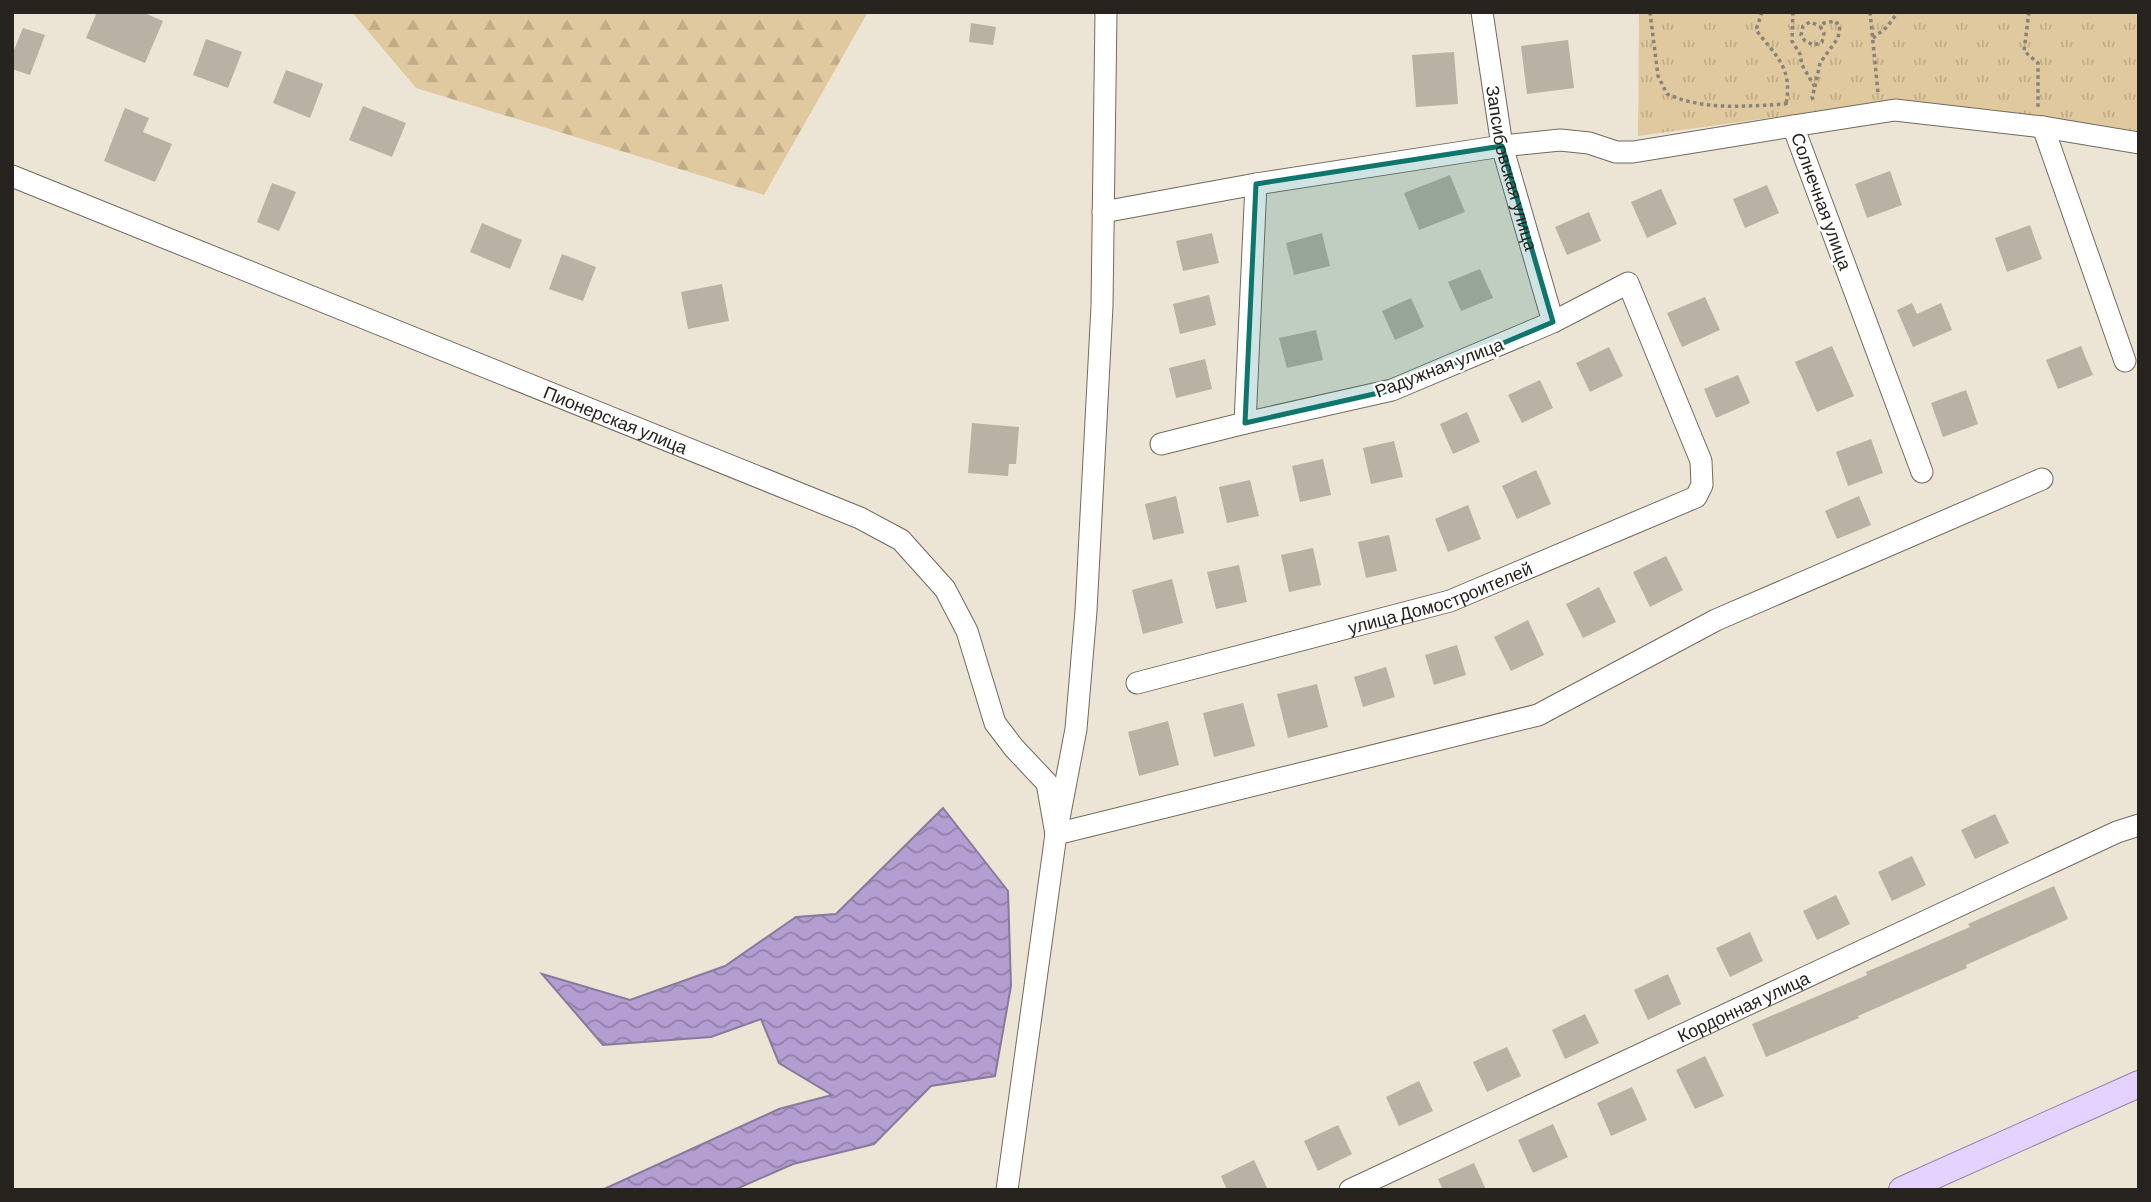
<svg xmlns="http://www.w3.org/2000/svg" width="2151" height="1202" viewBox="0 0 2151 1202" font-family="Barlow,sans-serif">
  <style>
    .forest { fill: url(#forest-firs) }
    .park { fill: url(#park-tufts) }
    .water { fill: url(#water-waves); stroke: #89799c; stroke-width: 2 }
    .building { fill: #b9b1a3 }
    .lines { fill: none; stroke-linecap: round; stroke-linejoin: round }
    .minor-casing { stroke: #726a5d; stroke-width: 23 }
    .major-casing { stroke: #9782af; stroke-width: 28 }
    .path { stroke: #89847a; stroke-width: 3.5; stroke-dasharray: 3.5 3.5; stroke-linecap: butt }
    .minor { stroke: #fff; stroke-width: 21 }
    .major { stroke: #e5d2fe; stroke-width: 26 }
    .marked { fill: #0f766e; fill-opacity: 0.2; stroke: #0f766e; stroke-width: 5; stroke-linejoin: round }
    .labels { text-anchor: middle; dominant-baseline: central; stroke-width: 5; stroke-linejoin: round; paint-order: stroke }
    .street-label { font-size: 18px; fill: #27241f; stroke: #fff }
  </style>
  <defs>
    <pattern id="forest-firs" width="22" height="20" patternUnits="userSpaceOnUse" patternTransform="scale(1.75)"><rect width="22" height="20" fill="#e1c99f"/><path d="M5 1l3.5 6h-7zM16 11l3.5 6h-7z" fill="#c1ac88"/></pattern>
    <pattern id="park-tufts" width="24" height="20" patternUnits="userSpaceOnUse" patternTransform="scale(1.75)"><rect width="24" height="20" fill="#e1c99f"/><path d="M3 7l-1-3M5 7V3M7 7l1-3M15 17l-1-3M17 17v-4M19 17l1-3" fill="none" stroke="#c1ac88"/></pattern>
    <pattern id="water-waves" width="16" height="10" patternUnits="userSpaceOnUse" patternTransform="scale(1.75)"><rect width="16" height="10" fill="#b39dd1"/><path d="M0 5q4-4 8 0t8 0" fill="none" stroke="#9280a9"/></pattern>
  </defs>
  <rect width="100%" height="100%" fill="#ece4d5"/>
  <path class="forest" d="M352,12H868L764,195L416,88Z"/>
  <path class="park" d="M1639,12H2139V131L1954,106L1894,101L1638,136Z"/>
  <path class="water" d="M943,808L1008,891L1011,986L995,1076L931,1086L874,1144L793,1164L734,1190H602L779,1109L832,1095L779,1063L761,1019L711,1037L603,1045L542,974L630,1000L725,966L796,917L836,914Z"/>
  <g class="building">
    <path d="M97,12H142L163,21L145,63L86,38Z"/>
    <path d="M971,23L996,27L993,45L969,42Z"/>
    <path d="M23,28L45,35L30,75L12,69V55Z"/>
    <path d="M206,39L242,52L228,88L193,75Z"/>
    <path d="M1568,40L1574,88L1527,94L1521,46Z"/>
    <path d="M1454,52L1458,104L1416,107L1412,55Z"/>
    <path d="M286,70L323,84L310,118L273,103Z"/>
    <path d="M363,106L406,123L392,157L349,140Z"/>
    <path d="M125,108L149,118L143,132L172,144L155,182L104,161Z"/>
    <path d="M1890,171L1902,205L1867,218L1855,184Z"/>
    <path d="M1450,175L1465,212L1419,230L1404,193Z"/>
    <path d="M272,183L296,192L279,231L257,222Z"/>
    <path d="M1767,185L1779,213L1745,228L1733,199Z"/>
    <path d="M1661,189L1677,224L1647,238L1631,202Z"/>
    <path d="M1589,212L1601,241L1567,255L1555,227Z"/>
    <path d="M482,223L522,240L510,269L470,252Z"/>
    <path d="M2030,225L2042,259L2007,272L1995,238Z"/>
    <path d="M1212,233L1219,263L1183,271L1176,241Z"/>
    <path d="M1322,233L1330,266L1294,275L1286,243Z"/>
    <path d="M562,254L596,267L583,301L549,289Z"/>
    <path d="M1480,269L1493,298L1461,311L1448,282Z"/>
    <path d="M722,284L729,321L688,329L681,292Z"/>
    <path d="M1209,295L1216,325L1180,334L1173,304Z"/>
    <path d="M1705,297L1720,330L1682,347L1667,313Z"/>
    <path d="M1411,298L1424,327L1395,340L1382,311Z"/>
    <path d="M1912,303L1917,314L1941,303L1952,330L1913,347L1897,310Z"/>
    <path d="M1316,330L1323,360L1287,368L1279,338Z"/>
    <path d="M1832,346L1854,396L1817,412L1795,362Z"/>
    <path d="M2081,346L2093,375L2058,389L2046,360Z"/>
    <path d="M1609,347L1623,376L1590,392L1576,363Z"/>
    <path d="M1205,359L1212,389L1176,398L1169,368Z"/>
    <path d="M1738,375L1750,403L1716,418L1704,389Z"/>
    <path d="M1540,380L1553,408L1522,423L1508,395Z"/>
    <path d="M1966,390L1978,424L1943,437L1931,403Z"/>
    <path d="M1467,412L1480,442L1453,454L1440,424Z"/>
    <path d="M972,423L1019,427L1016,464H1009L1008,476L968,473Z"/>
    <path d="M1871,439L1883,473L1848,486L1836,452Z"/>
    <path d="M1394,441L1403,477L1371,484L1363,448Z"/>
    <path d="M1323,459L1331,495L1300,502L1292,466Z"/>
    <path d="M1536,470L1551,504L1517,519L1502,486Z"/>
    <path d="M1250,480L1259,516L1227,523L1219,487Z"/>
    <path d="M1176,496L1184,533L1153,540L1145,504Z"/>
    <path d="M1859,496L1871,525L1837,539L1825,511Z"/>
    <path d="M1468,505L1481,539L1448,552L1435,519Z"/>
    <path d="M1389,535L1397,571L1366,578L1358,542Z"/>
    <path d="M1313,548L1321,585L1289,592L1281,555Z"/>
    <path d="M1666,556L1683,590L1650,607L1633,572Z"/>
    <path d="M1239,565L1247,602L1216,609L1207,572Z"/>
    <path d="M1172,579L1183,623L1143,634L1132,590Z"/>
    <path d="M1599,587L1616,622L1583,638L1566,604Z"/>
    <path d="M1528,620L1544,655L1511,671L1494,637Z"/>
    <path d="M1457,645L1466,675L1434,685L1425,655Z"/>
    <path d="M1386,667L1395,697L1363,707L1354,677Z"/>
    <path d="M1317,684L1328,727L1288,738L1277,694Z"/>
    <path d="M1243,703L1255,746L1214,757L1203,713Z"/>
    <path d="M1168,721L1179,765L1139,776L1128,732Z"/>
    <path d="M1995,814L2009,843L1975,859L1961,830Z"/>
    <path d="M1912,856L1926,885L1892,901L1878,872Z"/>
    <path d="M2054,886L2068,919L1966,965L1967,968L1858,1016L1859,1018L1766,1057L1752,1024L1867,975L1866,972L1970,927L1968,924Z"/>
    <path d="M1836,895L1850,924L1817,940L1803,911Z"/>
    <path d="M1750,932L1763,961L1730,977L1716,948Z"/>
    <path d="M1668,974L1681,1004L1648,1020L1634,990Z"/>
    <path d="M1585,1014L1599,1043L1565,1059L1552,1030Z"/>
    <path d="M1507,1047L1521,1076L1487,1092L1473,1062Z"/>
    <path d="M1705,1056L1724,1096L1695,1109L1676,1070Z"/>
    <path d="M1419,1081L1433,1111L1399,1126L1386,1097Z"/>
    <path d="M1632,1087L1647,1120L1611,1136L1597,1103Z"/>
    <path d="M1553,1124L1568,1157L1533,1173L1518,1140Z"/>
    <path d="M1338,1125L1352,1154L1318,1171L1304,1141Z"/>
    <path d="M1254,1160L1268,1190H1227L1221,1176Z"/>
    <path d="M1474,1163L1486,1190H1443L1438,1179Z"/>
  </g>
  <g class="lines">
    <g class="minor-casing">
      <g id="minor">
        <path id="s1" d="M1482,12L1502,146L1553,322"/>
        <path d="M2043,127L2125,361"/>
        <path id="s2" d="M12,176L860,518L901,540L945,589L967,631L995,723L1014,748L1047,783L1056,834"/>
        <path d="M1103,212L1256,184L1502,146L1560,140L1589,143L1616,152H1633L1793,126"/>
        <path d="M1161,444L1245,423"/>
        <path d="M1922,472L1793,126L1895,110L2043,127L2139,143"/>
        <path id="s3" d="M1137,683L1450,601L1696,497L1702,485L1701,461L1628,283L1553,322L1392,390L1245,423L1256,184"/>
        <path d="M1056,834L1538,715L1716,620L2042,479"/>
        <path d="M1007,1190L1056,834L1076,729L1086,611L1102,306L1106,12"/>
        <path id="s4" d="M1350,1190L2044,866L2117,832L2139,825"/>
      </g>
    </g>
    <g class="major-casing">
      <path id="major" d="M1902,1190L2139,1084"/>
    </g>
    <g class="path">
      <path d="M1650,12L1658,76L1667,94C1705,111 1747,106 1786,104L1787,107"/>
      <path d="M1762,12L1756,30C1776,56 1793,68 1786,104"/>
      <path d="M1793,12L1792,41L1800,54L1802,65L1815,87L1812,97L1814,102"/>
      <path d="M1870,12L1878,93"/>
      <path d="M2029,12L2024,51L2038,63V108"/>
      <path d="M1873,38L1887,27L1898,12"/>
      <path d="M1815,87L1820,63L1838,38L1840,26L1835,21L1824,23L1820,26L1824,33L1822,42L1814,45L1805,41L1801,35L1803,26L1810,22L1820,26"/>
    </g>
    <use href="#minor" class="minor"/>
    <use href="#major" class="major"/>
  </g>
  <path class="marked" d="M1502,146L1553,322L1392,390L1245,423L1256,184Z"/>
  <g class="labels">
    <g class="street-label">
      <text stroke="none"><textPath href="#s1" startOffset="159">Запсибовская улица</textPath></text>
      <text transform="translate(1822 201) rotate(70)">Солнечная улица</text>
      <text transform="translate(1439 367) rotate(-21)">Радужная улица</text>
      <text stroke="none"><textPath href="#s2" startOffset="651">Пионерская улица</textPath></text>
      <text stroke="none"><textPath href="#s3" startOffset="315">улица Домостроителей</textPath></text>
      <text stroke="none"><textPath href="#s4" startOffset="434">Кордонная улица</textPath></text>
    </g>
  </g>
  <rect width="2151" height="1202" fill="none" stroke="#27241f" stroke-width="28"/>
</svg>
